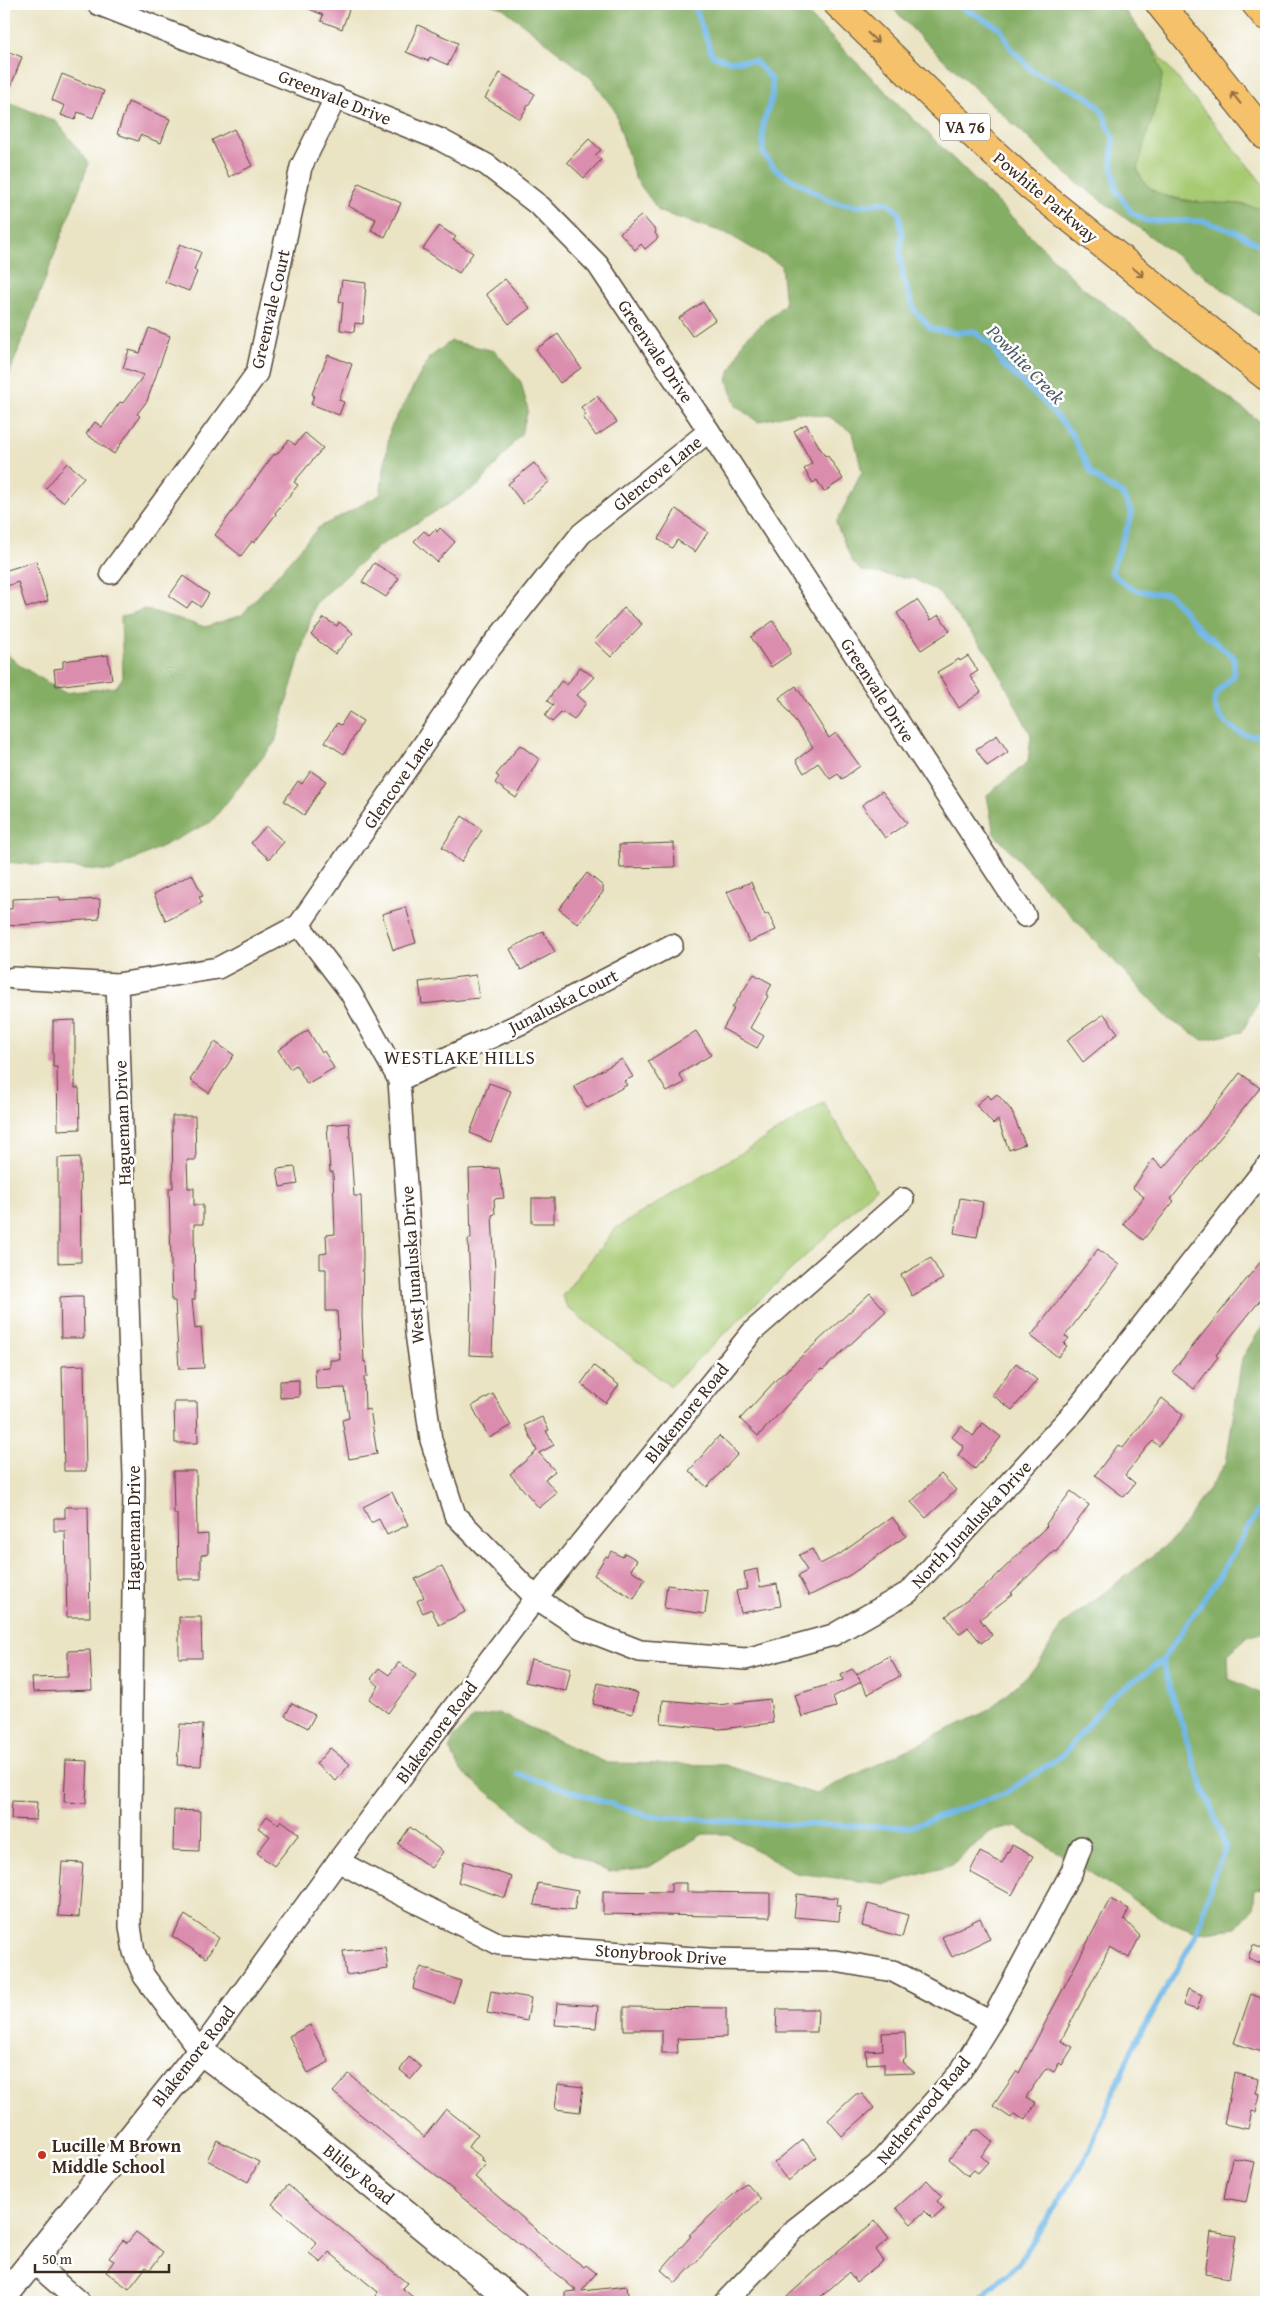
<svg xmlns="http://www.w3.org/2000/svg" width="1270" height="2306" viewBox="0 0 1270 2306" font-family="'Gentium Book Plus',serif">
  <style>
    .green { fill: #a7ca73; stroke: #717a48 }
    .forest { fill: #85ae65; stroke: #606c42 }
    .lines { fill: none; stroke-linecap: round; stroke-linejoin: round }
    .stream { stroke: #70b7e8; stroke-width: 5.5 }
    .building { fill: #db8dae }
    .minor-casing { stroke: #554637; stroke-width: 24 }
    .tertiary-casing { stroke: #554637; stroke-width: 29 }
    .motorway-casing { stroke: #554637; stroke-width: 30 }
    .minor { stroke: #fff; stroke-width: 21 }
    .tertiary { stroke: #fff; stroke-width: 26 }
    .motorway { stroke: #f5c16b; stroke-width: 28 }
    .oneway { stroke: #8f6e41 }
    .poi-dot { fill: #c8321e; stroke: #fff; stroke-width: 2 }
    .labels { text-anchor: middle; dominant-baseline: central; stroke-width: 5; stroke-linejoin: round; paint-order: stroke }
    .shield { fill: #fff; stroke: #766a62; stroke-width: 1 }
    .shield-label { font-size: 16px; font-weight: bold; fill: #3b2a1e }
    .street-label { font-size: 18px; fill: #3b2a1e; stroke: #fff }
    .poi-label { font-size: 18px; font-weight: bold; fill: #3b2a1e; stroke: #fff; text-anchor: start }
    .water-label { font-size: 19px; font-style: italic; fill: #4e5b65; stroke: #fff }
    .neighbourhood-label { font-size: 19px; letter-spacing: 1px; fill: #3b2a1e; stroke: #fff }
  </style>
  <rect width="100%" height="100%" fill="#fff"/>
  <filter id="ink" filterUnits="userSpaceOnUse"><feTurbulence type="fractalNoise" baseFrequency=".02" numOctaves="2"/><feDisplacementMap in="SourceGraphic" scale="10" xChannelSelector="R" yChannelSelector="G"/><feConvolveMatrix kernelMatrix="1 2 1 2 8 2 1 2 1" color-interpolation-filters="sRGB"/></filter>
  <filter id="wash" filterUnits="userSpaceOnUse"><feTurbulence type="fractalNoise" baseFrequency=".0096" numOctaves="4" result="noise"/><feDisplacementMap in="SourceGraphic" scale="20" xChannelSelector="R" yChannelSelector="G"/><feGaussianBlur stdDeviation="1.12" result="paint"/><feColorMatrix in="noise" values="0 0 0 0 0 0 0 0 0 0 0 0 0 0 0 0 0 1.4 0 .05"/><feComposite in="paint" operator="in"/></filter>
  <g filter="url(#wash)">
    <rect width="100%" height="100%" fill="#eae4c5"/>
    <g class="green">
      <path d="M1145,38L1266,188V210L1240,204H1207L1160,195L1141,181L1137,168L1156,57Z"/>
      <path d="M824,1103L876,1188L670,1386L568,1308L562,1296L616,1228Z"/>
    </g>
    <g class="forest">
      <path d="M490,4H798L1083,288L1266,426V936L1257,951L1265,990L1242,1032L1203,1040L1169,1019L994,834L987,795L1028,762L1031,735L992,659L938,592L914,579L861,571L852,561L836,523L862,472L853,433L830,417L797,412L758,422L736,406L727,379L744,340L785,304L781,265L726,233L660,212L635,178L615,111L591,78L503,8Z"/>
      <path d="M889,4H1120C1135,24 1157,48 1162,74C1163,84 1142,153 1137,168C1148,208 1206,201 1239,204C1248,205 1257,208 1266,210V321L1072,179L922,39Z"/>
      <path d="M4,100L57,122L89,163L4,388Z"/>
      <path d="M451,341L495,351L521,382L528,410L521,434L479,485L379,546L315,604L275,742L211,822L112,871L4,862V651L19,665L65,693L116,687L123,677L121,617L145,609L205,627L242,615L318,528L380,495L390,429L429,358Z"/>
      <path d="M1266,1320V1632L1248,1636L1228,1654L1229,1679L1266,1696V1888L1255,1890L1253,1909L1236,1928L1197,1933L1172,1924L1016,1826L990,1832L950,1866L885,1884L796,1873L728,1834H703L649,1867L609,1872L559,1848L462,1772L449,1749L454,1737L473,1718L498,1713L607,1763L725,1765L815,1794L989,1710L1037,1667L1060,1627L1175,1538L1226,1463L1242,1358Z"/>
    </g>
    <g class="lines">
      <g class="stream">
        <path d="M694,4L712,55L729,61H755L772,80V98L763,124V153L776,170L832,202L856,206L887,202L899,213L902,235L900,254L903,278L915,311L932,329L958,333L973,331L992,345L1003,365L1045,403L1071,433L1092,474L1109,487L1122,493L1131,511V517L1111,572C1132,593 1141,592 1169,594L1200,630L1234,657V676C1228,681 1219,688 1216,696C1209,711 1230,729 1243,734C1249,736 1259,736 1266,735"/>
        <path d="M956,4L1000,28L1010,47L1032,71L1090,98L1102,111L1113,138L1112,162L1116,190L1131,212L1146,221H1203L1236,232L1266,248"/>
        <path d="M518,1774L648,1816L774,1824L909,1827L1004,1794L1063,1755L1111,1697L1162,1661L1218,1578L1263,1503L1266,1491"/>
        <path d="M976,2302L1018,2264L1086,2158L1133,2047L1197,1933L1214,1875L1226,1847L1194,1763L1162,1661"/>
      </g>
    </g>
    <g id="blocks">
      <g class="building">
        <path d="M298,4H351L342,29L321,21L323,15Z"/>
        <path d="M418,25L458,43L448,65L430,57L428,61L406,52Z"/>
        <path d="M4,50L22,57L5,102L4,101Z"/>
        <path d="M500,73L535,94L520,119L485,98Z"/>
        <path d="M62,74L104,91L93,118L78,112L75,120L61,115L65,106L52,100Z"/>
        <path d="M128,102L170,119L161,143L140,135L138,141L117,134Z"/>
        <path d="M234,129L252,166L229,177L212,140Z"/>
        <path d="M589,139L601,150L595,155L601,160L584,178L567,162Z"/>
        <path d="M359,183L401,203L385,237L371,230L376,219L348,206Z"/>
        <path d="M642,215L656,231L655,233L658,238L645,249L641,244L635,250L620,233Z"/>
        <path d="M439,226L456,237L453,240L473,253L459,273L423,249Z"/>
        <path d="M180,244L201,252L194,270L197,272L189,291L165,282Z"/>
        <path d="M505,279L530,308L509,324L486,294Z"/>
        <path d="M342,280L366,283L363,324L355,323L354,332L340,330L343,302L339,301Z"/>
        <path d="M703,302L715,320L692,336L679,318Z"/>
        <path d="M149,328L170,336L147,401L137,414L140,416L129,432L114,454L86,434L95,422L102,427L120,402L123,403L144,375L123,368L129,350L140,353Z"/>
        <path d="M558,334L581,368L560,383L536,349Z"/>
        <path d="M328,355L352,364L339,400L344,402L339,415L311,404L314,395L312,394Z"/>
        <path d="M597,396L617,422L596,436L583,417L586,415L581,407Z"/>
        <path d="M806,424L824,455L828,456L843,479L824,492L817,480L813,483L804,469L812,463L794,431Z"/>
        <path d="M305,433L323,448L294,482L298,485L275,513L276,514L254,543L252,541L241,556L215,535L274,454L276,455L289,440L295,445Z"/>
        <path d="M67,463L84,477L63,502L46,488Z"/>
        <path d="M534,463L549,482L523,504L508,484Z"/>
        <path d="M676,509L708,532L695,552L677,540L672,548L658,539Z"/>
        <path d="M440,528L455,542L437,562L414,541L424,531L429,535L435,529L437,532Z"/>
        <path d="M36,561L48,601L26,608L18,582L7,586L4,571Z"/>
        <path d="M374,563L399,578L386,597L362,582Z"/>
        <path d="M183,576L209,594L201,607L192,601L187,608L169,596Z"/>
        <path d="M917,600L931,620L939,615L950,631L921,650L897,613Z"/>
        <path d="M624,608L642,624L611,657L594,641Z"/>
        <path d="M324,618L337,626L339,622L353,633L335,654L311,635Z"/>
        <path d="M773,621L790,648V654L771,667L751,637Z"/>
        <path d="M108,655L112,679L56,686L54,669L63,668V661Z"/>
        <path d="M968,656L978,671L970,676L981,692L959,708L937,672L959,659L960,661Z"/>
        <path d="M580,667L594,677L577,695L586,703L574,720L562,712L552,722L545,716L553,705L547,701L561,681L567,685Z"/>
        <path d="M796,686L829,738L836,733L860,766L842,779L838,774L830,779L818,763L804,773L796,760L813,747L779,698Z"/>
        <path d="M349,712L363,721L344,754L325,742L337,723L341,725Z"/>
        <path d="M997,735L1008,752L987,766L976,749Z"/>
        <path d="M520,745L539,759L516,798L495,783L499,777L496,775Z"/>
        <path d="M311,771L326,781L304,815L284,801L298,781L302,784Z"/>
        <path d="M882,791L907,823L885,838L862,805Z"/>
        <path d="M462,816L482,830L461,862L442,847Z"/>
        <path d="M266,826L284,842L269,859L251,843Z"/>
        <path d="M674,843L675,867L620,868L619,845Z"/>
        <path d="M587,873L603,886V892L578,924L559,909Z"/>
        <path d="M192,874L203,896L199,897L202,903L166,921L154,894Z"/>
        <path d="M751,882L765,915L768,913L776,930L749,942L727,892Z"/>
        <path d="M60,897V901L100,899L99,919L4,926V909H12V899Z"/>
        <path d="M406,907L416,943L393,950L382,914Z"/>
        <path d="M543,931L555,952L521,970L510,949Z"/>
        <path d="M754,974L772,984L766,995L768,996L750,1028L764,1036L757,1048L723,1029L734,1009L732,1008Z"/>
        <path d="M476,975L479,998L422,1004L419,982Z"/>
        <path d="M1104,1014L1118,1033L1083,1062L1067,1040Z"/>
        <path d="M75,1020V1088H79L80,1129L58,1130L57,1067H53V1021Z"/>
        <path d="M308,1030L322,1053L324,1051L334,1068L307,1084L296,1065L290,1069L278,1050Z"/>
        <path d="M696,1031L711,1055L679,1074L684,1083L667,1092L648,1061Z"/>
        <path d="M215,1042L234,1055L209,1093L190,1080Z"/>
        <path d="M622,1059L633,1077L624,1081L627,1085L587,1108L574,1086Z"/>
        <path d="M1240,1073L1260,1088L1171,1199L1174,1201L1143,1240L1123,1224L1144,1197L1133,1188L1153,1159L1163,1168L1199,1126Z"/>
        <path d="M489,1083L511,1091L491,1142L470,1133Z"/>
        <path d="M997,1094L1011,1110L1025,1144L1009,1150L998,1120L993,1124L976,1105L988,1095L991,1099Z"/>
        <path d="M172,1116H195L196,1160H187L188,1188H194V1205H203V1224H194L195,1300H192L195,1329L201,1328L204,1368L179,1369L175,1301H172L169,1188H173Z"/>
        <path d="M349,1123L354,1196H361L363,1254L362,1316L364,1362H366L367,1377H364L365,1410L370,1409L377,1454L349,1459L342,1420L349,1418L345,1388L316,1389L315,1369L330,1368V1360H340L337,1311H326V1269H320V1254L327,1253L326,1235L335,1234L333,1172H330L327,1125Z"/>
        <path d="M80,1157L81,1262L58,1263V1158Z"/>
        <path d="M295,1167L298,1184L280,1187L277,1169Z"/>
        <path d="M499,1168L504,1198L494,1199L495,1214L492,1215L495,1270L492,1356L469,1355L471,1298L468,1239H471L469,1169Z"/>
        <rect x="532" y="1198" width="22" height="25"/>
        <path d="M960,1198L983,1202L977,1237L954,1233Z"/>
        <path d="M1098,1249L1119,1265L1065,1336L1069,1338L1064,1344L1067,1346L1058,1357L1031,1336Z"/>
        <path d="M1266,1255V1293L1216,1355L1218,1357L1194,1389L1172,1372Z"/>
        <path d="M931,1258L943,1279L912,1296L901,1275Z"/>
        <path d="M870,1293L886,1311L823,1370L821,1369L758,1436L740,1419L776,1380Z"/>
        <path d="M75,1296H83L84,1338H61L60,1297Z"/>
        <path d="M1016,1363L1037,1380L1012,1410L992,1395Z"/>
        <path d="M84,1365L86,1471H64L62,1366Z"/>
        <path d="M594,1366L619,1385L606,1403L581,1384Z"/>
        <path d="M299,1380V1397L280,1398V1381Z"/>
        <path d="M493,1394L511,1426L489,1438L472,1406Z"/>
        <path d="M1162,1398L1183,1415L1159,1446L1153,1441L1147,1447L1125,1475L1135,1483L1124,1497L1095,1475L1118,1445L1123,1448Z"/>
        <path d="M174,1402H197L198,1443H175Z"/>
        <path d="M542,1417L549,1430L546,1431L554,1445L539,1453L555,1471L545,1479L557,1493L539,1508L510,1474L537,1451L525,1425Z"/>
        <path d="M983,1423L1001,1437L975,1469L958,1455L964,1447L952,1437L961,1426L973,1436Z"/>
        <path d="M719,1436L738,1454L707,1487L689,1471Z"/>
        <path d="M173,1471H196L197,1535L208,1534V1554L201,1555V1579H178L177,1514H174Z"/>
        <path d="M941,1474L956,1490L926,1518L911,1502Z"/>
        <path d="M1071,1491L1089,1505L1056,1552L1054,1551L1011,1593L1013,1594L980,1619L992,1635L981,1643L968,1627L959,1634L946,1616L986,1586L1047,1526L1046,1524Z"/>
        <path d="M392,1492L408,1525L387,1535L379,1519L371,1523L363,1507Z"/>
        <path d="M65,1507H88L90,1617H67L65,1531H54V1518H65Z"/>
        <path d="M892,1517L906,1536L850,1575L809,1596L798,1576L807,1571L799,1555L812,1549L820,1564L840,1554Z"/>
        <path d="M612,1551L622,1557L625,1553L637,1560L631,1570L645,1579L634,1599L594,1575L606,1556L608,1557Z"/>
        <path d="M442,1566L465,1612L439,1625L431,1609L423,1613L417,1601L424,1597L415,1579Z"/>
        <path d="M757,1569L760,1587L777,1584L781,1606L741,1613L736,1591L747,1589L744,1572Z"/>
        <path d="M667,1585L708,1591L705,1614L664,1608Z"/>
        <path d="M179,1617H201L202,1658H179Z"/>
        <path d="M90,1650L92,1690L33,1692L32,1678L68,1677V1651Z"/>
        <path d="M889,1656L900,1676L868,1694L858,1677L861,1682L833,1697L836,1707L802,1717L795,1695L843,1680L841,1675L852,1669L858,1676L857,1674Z"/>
        <path d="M531,1659L571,1668L566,1691L525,1682Z"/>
        <path d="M399,1662L416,1675L388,1713L369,1699L379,1686L371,1679L379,1668L389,1675Z"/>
        <path d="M598,1683L638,1693L632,1714L593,1704Z"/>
        <path d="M770,1699L773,1723L720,1729L661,1723L663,1700L718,1705Z"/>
        <path d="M292,1703L315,1715L308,1728L285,1716Z"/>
        <path d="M180,1724L203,1725L201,1766L177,1765Z"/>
        <path d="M330,1748L350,1764L336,1781L316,1764Z"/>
        <path d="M66,1760L88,1761L86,1803L64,1802Z"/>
        <path d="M12,1801L37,1802L36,1820L11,1819Z"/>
        <path d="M174,1810L200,1811L199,1851L173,1850Z"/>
        <path d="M267,1816L278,1824L281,1820L299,1834L274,1866L257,1853L270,1836L258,1828Z"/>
        <path d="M410,1827L443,1852L431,1868L398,1844Z"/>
        <path d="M1012,1845L1033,1856L1012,1895L970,1872L980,1852L1002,1863Z"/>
        <path d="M464,1861L512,1877L505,1898L458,1882Z"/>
        <path d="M62,1862L83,1863L79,1917L58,1916Z"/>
        <path d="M538,1883L578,1890L574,1910L534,1905Z"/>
        <path d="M671,1883H687V1892L770,1893V1917L603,1914V1891L671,1892Z"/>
        <path d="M797,1894L838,1898L837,1905H840L839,1921L794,1917Z"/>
        <path d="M1110,1899L1129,1909L1124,1919L1140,1936L1129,1958L1110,1947L1061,2041L1073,2047L1062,2065L1059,2063L1054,2072L1046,2068L1026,2097L1036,2103L1025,2120L1014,2114L1011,2118L993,2106L1017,2071L1019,2073Z"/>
        <path d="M868,1904L908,1915L902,1937L862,1926Z"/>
        <path d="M185,1915L219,1938L206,1958L172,1936Z"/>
        <path d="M980,1918L990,1939L952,1957L942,1937Z"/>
        <path d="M1253,1945L1266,1950L1263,1964L1248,1958Z"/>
        <path d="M385,1947L388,1969L346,1975L343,1951Z"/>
        <path d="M421,1967L461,1981L453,2003L413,1989L415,1979Z"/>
        <path d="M1188,1989L1202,1995L1197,2010L1183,2005Z"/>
        <path d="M491,1991L531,1998L527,2021L487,2013Z"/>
        <path d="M1251,1994L1266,2000V2038L1261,2052L1234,2043Z"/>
        <path d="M557,2003L598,2006L596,2028L555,2025Z"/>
        <path d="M624,2007L726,2008V2037L677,2039L678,2053H662V2030H624Z"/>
        <path d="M777,2009H818L817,2032H776Z"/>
        <path d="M310,2025L329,2062L308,2073L289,2036Z"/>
        <path d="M905,2032L906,2058L902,2062L915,2073L884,2074V2063L867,2064L866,2051L883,2050L882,2033Z"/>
        <path d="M409,2057L421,2067L411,2079L400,2070Z"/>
        <path d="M1234,2073L1259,2079L1256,2093L1260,2094L1256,2112L1252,2111L1248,2129L1224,2124Z"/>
        <path d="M349,2074L424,2137L446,2109L478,2134L468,2147L483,2158L482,2160L486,2164L475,2177L551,2242L584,2267L586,2265L596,2273L582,2291L627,2286L629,2302H565V2292L577,2291L333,2092Z"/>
        <path d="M558,2084L583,2087L580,2112L555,2109Z"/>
        <path d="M856,2094H862L874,2108L842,2136L828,2120Z"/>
        <path d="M974,2130H979L993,2142L981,2156L988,2162L978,2173L974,2170L968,2176L949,2159Z"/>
        <path d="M803,2139L817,2157L788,2181L774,2163Z"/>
        <path d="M217,2140L259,2162L248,2182L207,2160Z"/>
        <path d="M1232,2158L1255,2162L1246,2202L1224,2198Z"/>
        <path d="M927,2180L942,2196L937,2201L944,2209L933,2219L925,2211L911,2224L896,2208Z"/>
        <path d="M746,2183L761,2199L714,2243L676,2283L661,2270L691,2236L689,2235Z"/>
        <path d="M288,2185L407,2283L402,2288L419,2302H383L375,2296L378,2292L329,2252L321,2263L309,2253L317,2243L272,2204Z"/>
        <path d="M875,2221L889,2239L875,2250L883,2261L856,2282L849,2272L815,2302H781L839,2250Z"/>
        <path d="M136,2232L163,2252L150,2270L146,2267L129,2289L106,2272L114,2261L109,2258L123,2240L127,2243Z"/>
        <path d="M1211,2232L1236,2236L1229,2278L1205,2274Z"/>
      </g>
    </g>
  </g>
  <g filter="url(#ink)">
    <use href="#blocks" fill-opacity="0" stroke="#554637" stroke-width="1"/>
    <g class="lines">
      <g class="minor-casing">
        <g id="minor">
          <path d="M98,4L439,139L487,165L541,207L598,265L709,431L1025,916"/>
          <path d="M111,573L257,373L301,167L336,97"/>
          <path d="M299,925L350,992L399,1080L416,1333L431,1440L455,1515L536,1598L581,1628L640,1651L746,1659L833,1635L909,1592L1075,1411L1266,1167"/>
          <path d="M13,978L117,984L218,968L299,925L488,651L581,534L709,431"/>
          <path d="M117,984L134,1476L130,1926L134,1952L144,1976L200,2051L338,1861L536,1598L753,1331L903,1199"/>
          <path d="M399,1080L524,1022L672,945"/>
          <path d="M338,1861L382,1885L499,1944L708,1959L835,1961L893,1971L991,2022"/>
          <path d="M32,2261L79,2302"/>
          <path d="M725,2302L795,2229L877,2165L960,2072L991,2022L1072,1871L1081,1847"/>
        </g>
      </g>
      <g class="tertiary-casing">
        <path id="tertiary" d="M4,2297L200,2051L289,2117L514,2302"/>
      </g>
      <g class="motorway-casing">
        <g id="motorway">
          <path d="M838,4L954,117L1029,185L1266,376"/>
          <path d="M1160,4L1266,136"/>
          <path d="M1256,4L1266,16"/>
        </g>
      </g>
      <use href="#minor" class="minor"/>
      <use href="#tertiary" class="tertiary"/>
      <use href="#motorway" class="motorway"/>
    </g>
    <defs><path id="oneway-shaft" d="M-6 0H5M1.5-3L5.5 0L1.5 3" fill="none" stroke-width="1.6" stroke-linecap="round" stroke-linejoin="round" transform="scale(1.25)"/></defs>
    <g class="oneway">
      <use href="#oneway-shaft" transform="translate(873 38) rotate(44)"/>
      <use href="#oneway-shaft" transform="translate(1236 98) rotate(-129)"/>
      <use href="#oneway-shaft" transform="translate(1138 272) rotate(39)"/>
    </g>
  </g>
  <circle class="poi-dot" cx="42" cy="2155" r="5"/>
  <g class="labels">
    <rect class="shield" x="940" y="113.5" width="50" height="27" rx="4"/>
    <g class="shield-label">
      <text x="965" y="127">VA 76</text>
    </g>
    <g class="street-label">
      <text transform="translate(335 97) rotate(22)">Greenvale Drive</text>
      <text transform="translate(1046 197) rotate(40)">Powhite Parkway</text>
      <text transform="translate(270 309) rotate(-77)">Greenvale Court</text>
      <text transform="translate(656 351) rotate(56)">Greenvale Drive</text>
      <text transform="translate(657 473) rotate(-39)">Glencove Lane</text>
      <text transform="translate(878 690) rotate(57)">Greenvale Drive</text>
      <text transform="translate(398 782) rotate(-55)">Glencove Lane</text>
      <text transform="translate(563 1001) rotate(-27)">Junaluska Court</text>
      <text transform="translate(122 1123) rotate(-92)">Hagueman Drive</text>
      <text transform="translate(412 1265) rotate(-94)">West Junaluska Drive</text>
      <text transform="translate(686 1413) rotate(-51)">Blakemore Road</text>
      <text transform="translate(971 1524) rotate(-47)">North Junaluska Drive</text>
      <text transform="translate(133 1528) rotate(-90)">Hagueman Drive</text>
      <text transform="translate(436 1732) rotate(-53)">Blakemore Road</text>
      <text transform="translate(661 1954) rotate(4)">Stonybrook Drive</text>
      <text transform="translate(193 2056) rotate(-52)">Blakemore Road</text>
      <text transform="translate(923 2110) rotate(-50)">Netherwood Road</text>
      <text transform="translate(359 2174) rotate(39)">Bliley Road</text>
    </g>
    <g class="poi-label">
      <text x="52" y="2145">Lucille M Brown<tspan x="52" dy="21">Middle School</tspan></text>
    </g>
    <g class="water-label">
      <text transform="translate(1026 364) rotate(46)">Powhite Creek</text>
    </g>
    <g class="neighbourhood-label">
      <text x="460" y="1057">WESTLAKE HILLS</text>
    </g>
  </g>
  <rect width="1270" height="2306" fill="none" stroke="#fff" stroke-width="20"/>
  <path d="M35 2264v8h134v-8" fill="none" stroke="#3b2a1e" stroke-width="2.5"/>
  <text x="42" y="2264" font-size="15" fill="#3b2a1e" stroke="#ffffff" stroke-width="4" paint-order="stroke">50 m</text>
</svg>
